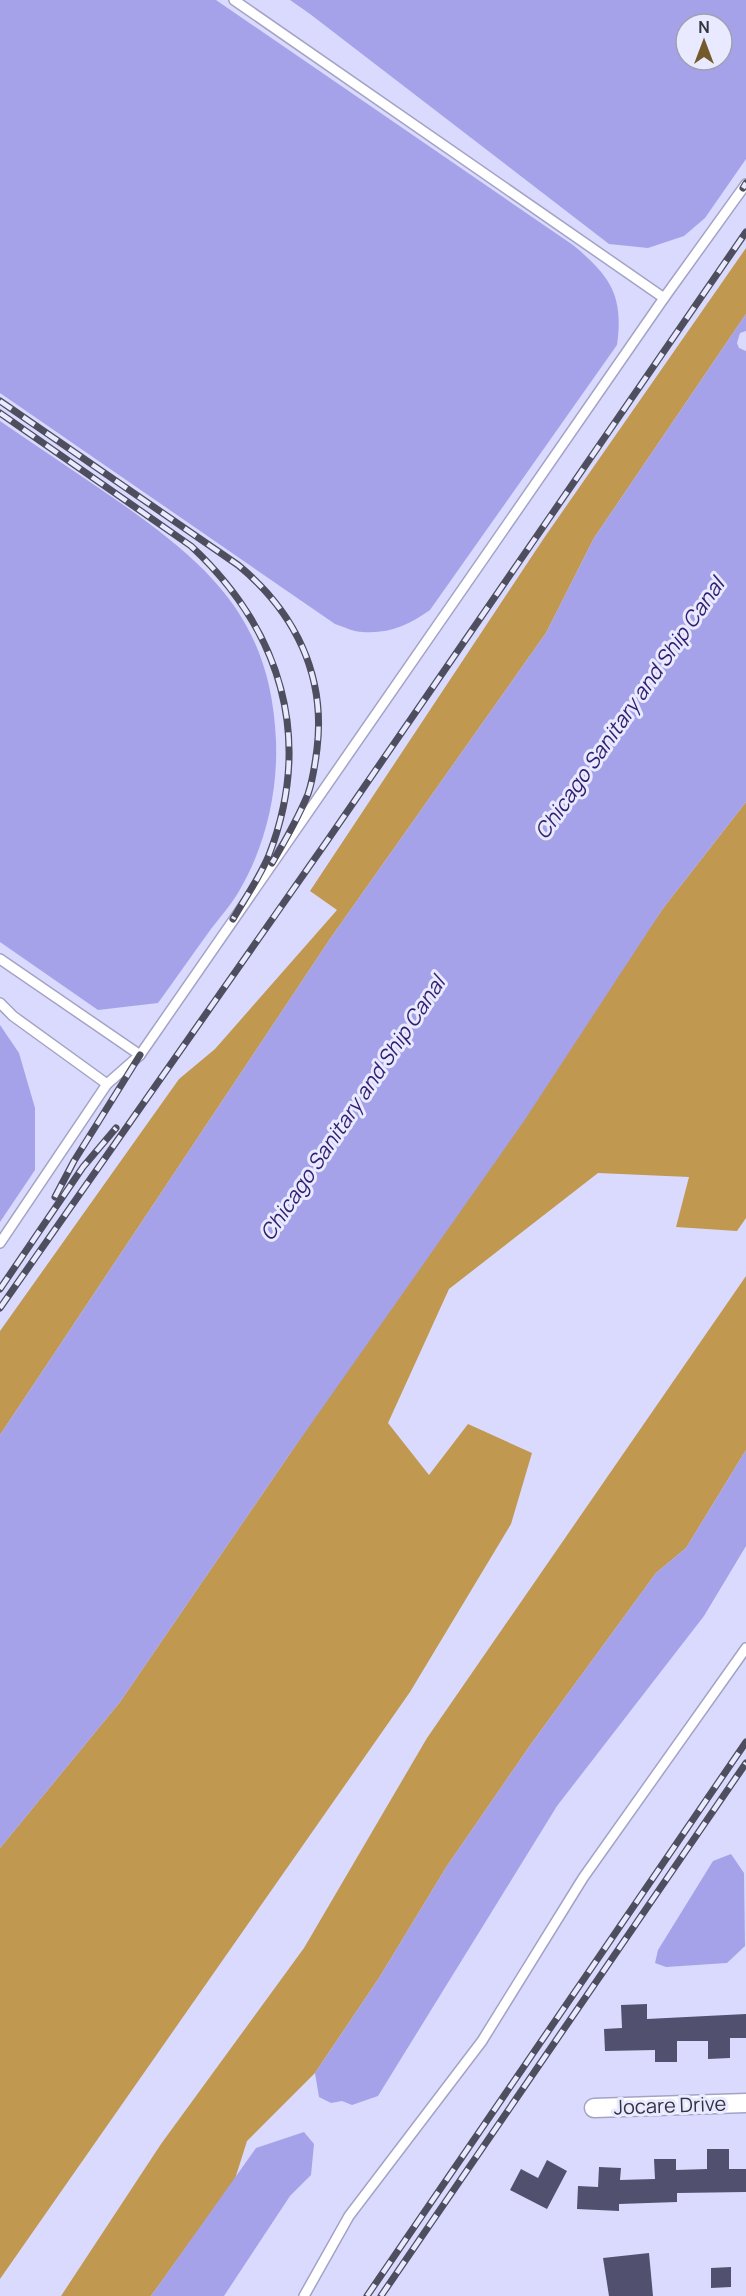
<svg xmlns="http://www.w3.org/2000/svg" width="746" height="2296" viewBox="0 0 746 2296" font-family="Manrope,sans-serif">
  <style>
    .forest { fill: #c1984f }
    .water { fill: #a6a2ea; fill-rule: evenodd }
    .building { fill: #51506e }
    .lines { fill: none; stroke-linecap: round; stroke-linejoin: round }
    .lane-casing { stroke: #a4a3c6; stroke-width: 12 }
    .street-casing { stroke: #a4a3c6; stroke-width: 21 }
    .lane { stroke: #fff; stroke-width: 9 }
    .street { stroke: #fff; stroke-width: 18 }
    .rail-casing { stroke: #4e4e5f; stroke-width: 7 }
    .rail { stroke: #e9e9ff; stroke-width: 4.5; stroke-dasharray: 14; stroke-linecap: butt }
    .labels { text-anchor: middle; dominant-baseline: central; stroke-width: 6; stroke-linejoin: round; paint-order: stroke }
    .street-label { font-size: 20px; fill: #323240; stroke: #e9e9ff }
    .water-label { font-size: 21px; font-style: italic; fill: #301e71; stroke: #e9e9ff }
  </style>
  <rect width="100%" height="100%" fill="#dadafe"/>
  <g class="forest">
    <path d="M746,248V314L594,538L546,633L330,939L0,1435V1331L179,1079L215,1049L337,910L310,891L544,538Z"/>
    <path d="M746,802V1218L737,1231L676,1227L689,1177L598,1173L449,1289L388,1423L429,1475L468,1424L532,1453L511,1524L410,1692L0,2279V1848L120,1702L664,907Z"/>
    <path d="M746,1276V1450L686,1548L656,1573L531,1744L447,1866L379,1978L315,2073L247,2141L235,2179L151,2296H61L161,2144L304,1948L427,1738Z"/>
  </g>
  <g class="water">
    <path d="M0,0H216L573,245C610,276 624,295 617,345L430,610C409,625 389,634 363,632C354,632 344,627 335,624L0,393Z"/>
    <path d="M290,0H746V159L705,218L684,236L648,248L609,244L310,14ZM686,24H722V60H686Z"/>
    <path d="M746,314V331L740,333L737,343L739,348L746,351V802L664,907L524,1121L287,1458L120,1702L0,1848V1435L330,939L546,633L594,538Z"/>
    <path d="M0,421C37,446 75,472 112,497C207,563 271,617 276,741C278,793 265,848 238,893C230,906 220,917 211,929C193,954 176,978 158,1003L98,1010L0,942Z"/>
    <path d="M0,1025L19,1053L35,1108V1170L0,1222Z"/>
    <path d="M746,1450V1546L704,1616L557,1806L378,2096L352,2105L342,2101L331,2103L319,2097L315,2073L379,1978L447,1866L531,1744L656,1573L686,1548Z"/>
    <path d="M731,1854L744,1873L745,1946L727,1963L666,1967L655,1963L658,1950L713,1861Z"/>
    <path d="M304,2132L314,2144L311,2175L290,2196L224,2296H151L256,2148Z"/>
  </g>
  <g class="building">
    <path d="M647,2004V2019L746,2014V2038H730V2058L708,2059V2041H677V2062H655V2050L605,2051L604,2029L622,2028L621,2005Z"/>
    <path d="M707,2149H729V2169H746V2192L677,2193V2202L619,2204V2211L577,2209L578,2186L598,2187L599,2167L621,2168L620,2180L655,2179L654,2159H676V2170L707,2169Z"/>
    <path d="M547,2160L567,2171L547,2209L510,2190L521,2169L538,2178Z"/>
    <path d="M649,2253L653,2296H609L603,2258Z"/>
    <path d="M731,2267V2287L711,2288V2268Z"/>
  </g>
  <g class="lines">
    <g class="lane-casing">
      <g id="lane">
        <path d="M234,0L664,298"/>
        <path d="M0,959L140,1055"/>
        <path d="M0,1003L13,1016L107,1084"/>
        <path d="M0,1243L107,1084L140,1055L664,298L746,184"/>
        <path d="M304,2296L349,2216L482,2041L583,1878L746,1648"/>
      </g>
    </g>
    <g class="street-casing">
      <path id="street" d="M594,2108L746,2103"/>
    </g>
    <use href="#lane" class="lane"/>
    <use href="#street" class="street"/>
    <g class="rail-casing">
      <g id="rail">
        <path d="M743,188L746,183"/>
        <path d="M0,401L238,565C295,612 326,675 317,749C315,764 313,780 308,794C298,818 285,841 272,863"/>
        <path d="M0,413L191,546C281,630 314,738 269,855C260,877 245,898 233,919"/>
        <path d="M55,1197L74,1161L140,1055"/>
        <path d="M0,1289L83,1167L116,1128"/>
        <path d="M0,1308L327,841L746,232"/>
        <path d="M367,2296L746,1742"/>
        <path d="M381,2296L746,1763"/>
      </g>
    </g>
    <use href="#rail" class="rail"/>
  </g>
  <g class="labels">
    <g class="street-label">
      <text transform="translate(670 2105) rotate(-2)">Jocare Drive</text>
    </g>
    <g class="water-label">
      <text transform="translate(629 708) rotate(-55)">Chicago Sanitary and Ship Canal</text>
      <text transform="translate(352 1108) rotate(-56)">Chicago Sanitary and Ship Canal</text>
    </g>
  </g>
  <g transform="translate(704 42)"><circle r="28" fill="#e9e9ff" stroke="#a0a0b3" stroke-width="1.5"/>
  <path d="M0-4.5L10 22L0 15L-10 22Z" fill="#73592b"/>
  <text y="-9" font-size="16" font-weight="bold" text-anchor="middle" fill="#323240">N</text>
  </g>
</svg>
